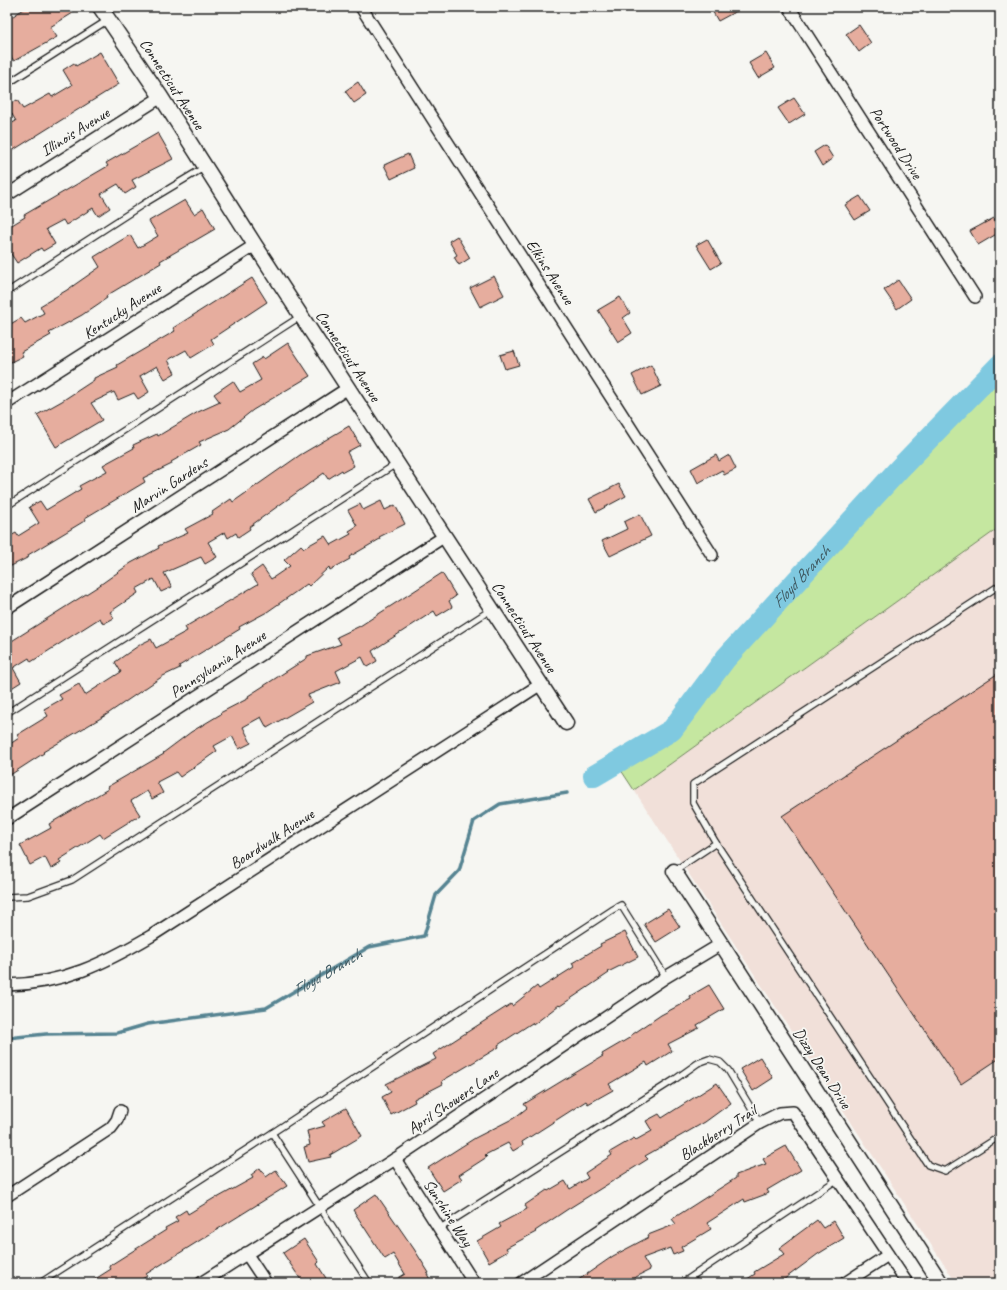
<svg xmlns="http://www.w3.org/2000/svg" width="1007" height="1290" viewBox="0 0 1007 1290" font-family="Caveat,sans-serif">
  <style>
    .built { fill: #f1e0d9 }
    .green { fill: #c5e7a0; stroke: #70825e }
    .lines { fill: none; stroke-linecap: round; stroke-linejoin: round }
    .stream { stroke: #578492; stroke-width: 3.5 }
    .river { stroke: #7fc9e0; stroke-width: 22 }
    .building { fill: #e6ad9e; stroke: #1c1c1c }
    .service-casing { stroke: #1c1c1c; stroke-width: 8 }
    .minor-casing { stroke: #1c1c1c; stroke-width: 14 }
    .tertiary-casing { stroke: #1c1c1c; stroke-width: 17 }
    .service { stroke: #f6f6f2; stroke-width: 5.5 }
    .minor { stroke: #f6f6f2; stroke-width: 11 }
    .tertiary { stroke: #f6f6f2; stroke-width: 14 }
    .labels { text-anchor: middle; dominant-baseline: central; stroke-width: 3.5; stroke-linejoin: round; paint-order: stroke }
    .street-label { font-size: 16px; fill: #1c1c1c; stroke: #f6f6f2 }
    .water-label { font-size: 17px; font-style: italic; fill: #3f5961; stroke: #f6f6f2 }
  </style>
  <rect width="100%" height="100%" fill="#f6f6f2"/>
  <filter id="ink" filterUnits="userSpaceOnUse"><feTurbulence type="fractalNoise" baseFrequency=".025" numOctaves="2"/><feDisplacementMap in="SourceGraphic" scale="8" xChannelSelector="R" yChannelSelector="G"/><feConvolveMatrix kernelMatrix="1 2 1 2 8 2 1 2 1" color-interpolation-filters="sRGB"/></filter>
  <g filter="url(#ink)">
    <path class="built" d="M1000,527V1283H956L634,790Z"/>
    <path class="green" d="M1000,364V527L634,790L615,761L675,717L703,684L728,650L894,480L920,448L973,394Z"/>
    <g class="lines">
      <path class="stream" id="s1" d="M7,1038L46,1034L117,1033L148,1024L266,1008L369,947L424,936L436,895L459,871L474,821L500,804L567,793"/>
      <path class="river" id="s2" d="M594,776L672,730L726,658L900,468L1000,365"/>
    </g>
    <g class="building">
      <path d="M27,7H69L73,13L50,27L57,37L14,61L10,55L7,57V20Z"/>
      <path d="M710,7H744L718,21Z"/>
      <path d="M859,25L871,43L859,52L846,34Z"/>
      <path d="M100,52L119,84L7,154V126L16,121L7,106L17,100L23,109L50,94L52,97L72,85L63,70L74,63L76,66Z"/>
      <path d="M766,53L775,68L758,78L749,63Z"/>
      <path d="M358,82L366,95L354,103L345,91Z"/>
      <path d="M794,98L805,114L789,124L778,108Z"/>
      <path d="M158,133L173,159L132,180L136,187L125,194L118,184L101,194L110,208L98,216L93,208L66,225L63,220L46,229L55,244L43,251L41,248L17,263L7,248V228L25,217L24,215L108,166L106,163Z"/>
      <path d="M825,145L833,158L822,166L814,152Z"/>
      <path d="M408,154L414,168L391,179L384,165Z"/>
      <path d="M860,196L870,211L855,220L845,205Z"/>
      <path d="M185,200L194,214L203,208L215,229L160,261L161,263L106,296L107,298L82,315L49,333L51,335L21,352L23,356L7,364V326L21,318L25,323L44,313L40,306L67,290L100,267L94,257L120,241L130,235L138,248L158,236L149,221Z"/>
      <path d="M994,218L1000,232L978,245L970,231Z"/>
      <path d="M457,236L470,258L459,265L454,257L457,255L449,241Z"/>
      <path d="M707,239L721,263L711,269L696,245Z"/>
      <path d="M494,276L504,295L480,307L470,288Z"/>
      <path d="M252,278L267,302L211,339L214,344L191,358L186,350L168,360L175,373L165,379L157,366L140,376L149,392L138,399L134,393L118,400L114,392L91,403L102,420L56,447L37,415L62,401L94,380V378L118,367L117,365L175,331L173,328Z"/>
      <path d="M898,280L911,299L897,309L884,290Z"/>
      <path d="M620,297L630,313L623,318L632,333L618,342L598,310Z"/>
      <path d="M288,343L310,376L253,410L229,429L199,442L201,445L171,462L172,464L143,478L145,482L85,518L86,520L28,555L29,557L7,568V538L16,533L18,536L39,523L29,507L40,501L46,510L81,489L79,486L107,471L103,465L134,448L133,445L157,434L158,436L198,412L220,402L214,394L233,381L240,392L261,380L252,364L263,357L264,359Z"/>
      <path d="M514,351L519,365L505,369L500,355Z"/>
      <path d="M651,365L661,386L642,395L632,375Z"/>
      <path d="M349,426L360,445L347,452L354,466L343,472L342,470L328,479L324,473L249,527L250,529L238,537L236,533L228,538L225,532L208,542L217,557L205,564L201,557L164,573L172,587L161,592L154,579L136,589L138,593L110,612L114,618L103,624L100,618L31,662L29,658L13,668L21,682L10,689L7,684V644L97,587L131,563L159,548L158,546L188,533L185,529L213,514L212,512L231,499L233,502L300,455Z"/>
      <path d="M716,455L719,461L729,455L736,469L724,475L722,470L698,483L691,469Z"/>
      <path d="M619,484L626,496L596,512L589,499Z"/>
      <path d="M381,501L385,510L395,505L405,524L379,537L380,539L349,557L350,559L330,570L329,567L309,586L307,584L267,612L239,627L240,629L179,666L180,668L163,676L106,715L43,752L44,753L7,777V746L19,738L17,735L48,716L44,709L62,699L59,695L79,684L85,695L121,672L115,662L141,644L151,639L156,648L187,631L185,627L258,584L251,574L262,566L271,579L290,566L284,560L301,545L304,548L325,536L331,545L351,534L349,531L357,526L348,510L360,504L363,510Z"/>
      <path d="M640,514L651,536L610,556L602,541L627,529L624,522Z"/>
      <path d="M442,573L456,596L449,601L452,607L437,616L434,611L372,651L377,661L367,667L362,657L336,671L341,682L308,695L312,702L267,728L261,717L243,727L251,743L239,749L232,736L214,746L217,751L180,777L176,772L157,782L163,793L152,799L147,791L131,801L140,815L103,838L100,834L59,860L61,863L51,869L45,857L30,865L20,845L51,828L49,824L108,789L107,787L164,754L163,753L191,732L221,714L220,713L249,698L248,696L307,658V656L341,644L337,637L360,626Z"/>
      <path d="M1000,672V1058L961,1084L782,816Z"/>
      <path d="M668,909L680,927L656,942L644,924Z"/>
      <path d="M625,932L638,957L608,972L609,973L560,1006L559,1005L533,1025L532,1023L498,1045L499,1047L442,1081L443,1084L414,1099L415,1102L391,1115L382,1097L391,1092L386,1084L436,1059L433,1054L511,1004L512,1006L537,986L539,989L574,967L572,963L601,946L600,944Z"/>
      <path d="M709,985L724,1009L697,1025L699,1028L668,1044L672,1051L648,1066L646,1062L609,1084L613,1090L588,1104L586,1101L522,1142L523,1145L513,1151L508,1143L485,1155L487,1157L459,1175L462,1179L443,1191L428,1168L475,1138L514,1118L527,1108L524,1104L603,1056L602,1054L631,1037L630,1036L661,1015L691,999L690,996Z"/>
      <path d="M760,1057L773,1078L753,1091L740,1069Z"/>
      <path d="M717,1083L731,1103L705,1122L645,1156L648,1159L568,1209L535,1231L536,1232L506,1248L508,1251L489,1262L477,1241L501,1227L499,1224L527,1209L525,1205L547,1190L548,1191L565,1181L570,1189L588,1178L585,1173L612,1155L610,1152L634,1138L636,1140L652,1131L646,1121L659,1114L662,1118Z"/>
      <path d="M346,1108L362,1136L330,1155L331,1157L308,1162L304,1147L310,1145L307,1131L325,1126L322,1122Z"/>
      <path d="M786,1146L801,1170L767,1190L769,1193L745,1202L744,1199L707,1223L711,1229L681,1247L683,1251L673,1255L670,1248L643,1258L650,1270L624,1283H574L613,1256L649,1237L648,1235L676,1224L672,1219L736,1178V1175L766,1164L763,1159Z"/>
      <path d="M260,1168L266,1177L276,1170L287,1186L146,1274L147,1276L136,1283H89L111,1269L109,1266L166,1230L165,1228L178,1221L175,1217L186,1210L188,1214L216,1197L217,1198L253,1178L251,1175Z"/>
      <path d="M376,1194L414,1249L429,1273L427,1274L432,1283H390L405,1274L393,1254L385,1259L353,1210Z"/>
      <path d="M817,1220L823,1228L834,1221L844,1238L818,1254L779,1283H741L755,1274L754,1272L784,1254L779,1248Z"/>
      <path d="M304,1239L319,1262L317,1264L329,1283H303L283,1253Z"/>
    </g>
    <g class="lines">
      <g class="service-casing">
        <g id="service">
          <path d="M7,84L108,20"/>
          <path d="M7,292L145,203L205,167"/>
          <path d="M7,506L301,316"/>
          <path d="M7,713L396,464"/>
          <path d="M716,843L928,1165L945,1171L1000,1136"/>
          <path d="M674,871L716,843L693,803V784L1000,585"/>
          <path d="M7,897L28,896L72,880L492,609"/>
          <path d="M272,1133L369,1283"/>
          <path d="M439,1229L674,1080L698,1063L709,1059L720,1062L728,1070L760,1123"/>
          <path d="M40,1283L272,1133L612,910L621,905L666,977"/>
          <path d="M682,1283L838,1179"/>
        </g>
      </g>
      <g class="minor-casing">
        <g id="minor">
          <path d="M361,7L712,555"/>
          <path d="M789,7L975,297"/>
          <path d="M7,195L161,97"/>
          <path d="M7,403L255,245"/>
          <path d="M7,608L348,388"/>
          <path d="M7,819L445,536"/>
          <path d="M7,985C63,984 103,964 151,936L541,684"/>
          <path d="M395,1159L474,1283"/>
          <path d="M7,1196L111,1128L117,1120L120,1111"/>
          <path d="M246,1253L266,1283"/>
          <path d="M201,1283L395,1159L666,977L721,944"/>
          <path d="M521,1283L760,1123L780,1113L793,1112L907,1283"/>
          <path d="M845,1283L888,1255"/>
        </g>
      </g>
      <g class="tertiary-casing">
        <g id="tertiary">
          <path d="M100,7L161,97L255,245L566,723"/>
          <path d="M674,871L941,1283"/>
        </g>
      </g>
      <use href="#service" class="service"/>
      <use href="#minor" class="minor"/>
      <use href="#tertiary" class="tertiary"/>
    </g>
  </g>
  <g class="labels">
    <g class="street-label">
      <text transform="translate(172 84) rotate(57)">Connecticut Avenue</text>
      <text transform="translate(75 132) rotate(-32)">Illinois Avenue</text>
      <text transform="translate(896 143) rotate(57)">Portwood Drive</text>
      <text transform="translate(550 272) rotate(57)">Elkins Avenue</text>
      <text transform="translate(122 311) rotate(-33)">Kentucky Avenue</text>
      <text transform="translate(348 356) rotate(57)">Connecticut Avenue</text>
      <text transform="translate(169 485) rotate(-33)">Marvin Gardens</text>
      <text transform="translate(524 627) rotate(57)">Connecticut Avenue</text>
      <text transform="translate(218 664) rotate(-33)">Pennsylvania Avenue</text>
      <text transform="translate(272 839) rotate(-33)">Boardwalk Avenue</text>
      <text transform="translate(822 1068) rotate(57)">Dizzy Dean Drive</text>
      <text transform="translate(453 1101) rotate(-34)">April Showers Lane</text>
      <text transform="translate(718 1133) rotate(-33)">Blackberry Trail</text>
      <text transform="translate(448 1213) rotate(57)">Sunshine Way</text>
    </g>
    <g class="water-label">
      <text stroke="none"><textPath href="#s2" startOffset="291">Floyd Branch</textPath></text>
      <text stroke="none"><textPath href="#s1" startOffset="332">Floyd Branch</textPath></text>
    </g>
  </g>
  <rect width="1007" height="1290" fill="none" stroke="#f6f6f2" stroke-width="24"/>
  <rect x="12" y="12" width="983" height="1266" fill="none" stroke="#1c1c1c" stroke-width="1.5" filter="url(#ink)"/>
</svg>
